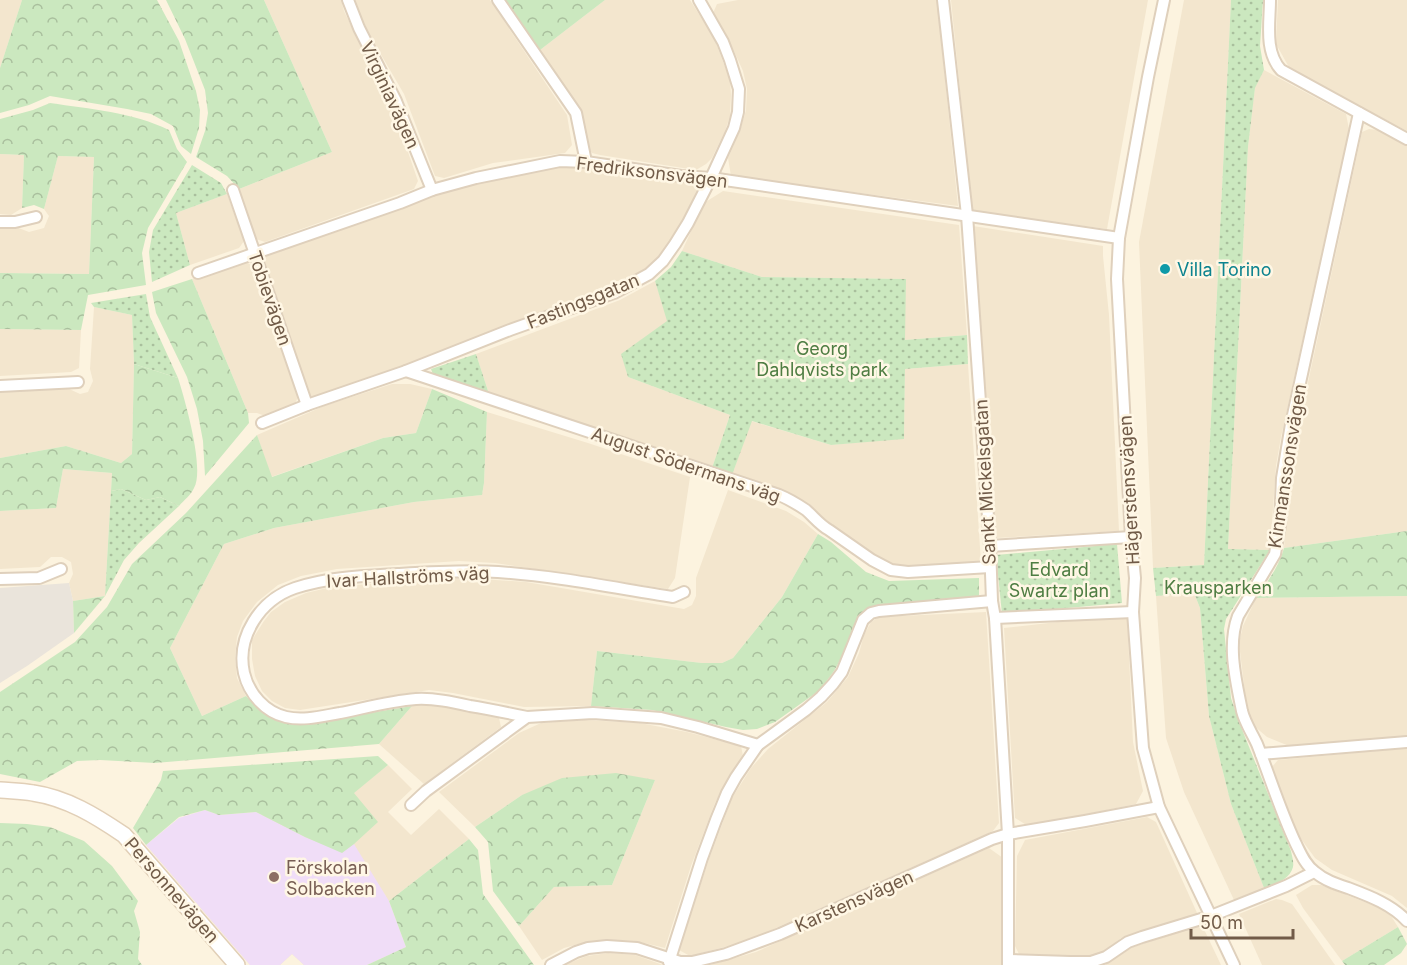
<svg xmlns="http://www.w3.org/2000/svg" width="1407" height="965" viewBox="0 0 1407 965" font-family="Inter,sans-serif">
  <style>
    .residential { fill: #f3e6ce }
    .industrial { fill: #eae4db }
    .education { fill: #f0ddf7 }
    .grass { fill: url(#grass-dots) }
    .forest { fill: url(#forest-crowns) }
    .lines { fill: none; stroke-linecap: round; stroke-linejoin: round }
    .street-casing { stroke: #dfd0bc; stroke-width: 14 }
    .secondary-casing { stroke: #e1cfb7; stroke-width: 18 }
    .street { stroke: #fff; stroke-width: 10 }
    .secondary { stroke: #fff; stroke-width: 15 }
    .culture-dot { fill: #0f9aa8; stroke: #fff7e5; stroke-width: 2 }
    .education-dot { fill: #8d6e63; stroke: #fff7e5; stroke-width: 2 }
    .labels { text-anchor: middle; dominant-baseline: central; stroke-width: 5; stroke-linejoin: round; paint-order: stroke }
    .street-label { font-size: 18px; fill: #715b48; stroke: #fff7e5 }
    .culture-label { font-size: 18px; fill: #0d838f; stroke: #fff7e5; text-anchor: start }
    .park-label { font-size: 18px; fill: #4e7d42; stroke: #fff7e5 }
    .education-label { font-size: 18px; fill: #785e54; stroke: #fff7e5; text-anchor: start }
  </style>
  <defs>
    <pattern id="grass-dots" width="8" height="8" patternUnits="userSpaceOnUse" patternTransform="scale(1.5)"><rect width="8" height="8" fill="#cbe8bf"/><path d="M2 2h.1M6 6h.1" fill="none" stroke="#a9bf9d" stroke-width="1.8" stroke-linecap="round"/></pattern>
    <pattern id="forest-crowns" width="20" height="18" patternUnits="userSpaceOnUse" patternTransform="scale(1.5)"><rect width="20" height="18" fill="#cbe8bf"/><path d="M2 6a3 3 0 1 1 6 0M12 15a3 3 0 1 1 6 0" fill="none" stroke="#a9bf9d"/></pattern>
  </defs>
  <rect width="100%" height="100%" fill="#fcf3df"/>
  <g class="residential">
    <path d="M0,0H22L0,68Z"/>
    <path d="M264,0H341L344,11L368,61L389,97L418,181L414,189L265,242L256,239L239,189L332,152Z"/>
    <path d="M355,0H490L567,115L572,145L565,153L493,163L444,178L435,176L404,94L366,29Z"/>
    <path d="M605,0H690L714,38L730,80L731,95L730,116L725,131L712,158L706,164L696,170L600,155L592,153L587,146L584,136L582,117L579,107L540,50Z"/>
    <path d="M738,0H937L958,206L731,176L728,158L740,131L746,110L747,89L743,71L728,38L713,13L717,4Z"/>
    <path d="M951,0H1148L1107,229L972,211Z"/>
    <path d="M1184,0H1231L1204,565L1153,568L1139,242Z"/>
    <path d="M1278,0H1407V131L1290,69L1276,44Z"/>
    <path d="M1264,70L1346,114L1349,129L1281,437L1276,466L1270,550L1228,549L1248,147L1255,87Z"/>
    <path d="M1369,129L1378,130L1407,145V531L1284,548L1293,452L1362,132Z"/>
    <path d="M0,154L24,155L22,208L11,215L0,214Z"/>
    <path d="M58,156L94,157L89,274L0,273V227H16L29,232L44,228L49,216L44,209Z"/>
    <path d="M576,163L604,169L699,185L685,217L661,257L635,282L323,397H310L263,256L387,210L510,169Z"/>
    <path d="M723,191L959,225L967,335L905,340V279L762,277L682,251L704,203Z"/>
    <path d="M227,194L244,241L239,248L190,265L176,213Z"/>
    <path d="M973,226L1103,246V256L1109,315L1119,531L996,538L979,327Z"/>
    <path d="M245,261L254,267L298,397L293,408L268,417L257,413H248L192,279Z"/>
    <path d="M655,281L668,321L622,354L628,377L730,415L712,468L489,394L476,354L620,300Z"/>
    <path d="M94,307L132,315L134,364L132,454L121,463L66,446L0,458V392L67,388L80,394L88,392L93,381L90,369Z"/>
    <path d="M0,329L81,330L79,368L71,372L0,376Z"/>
    <path d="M968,364L981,563L925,567L900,566L888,563L853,544L820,515L800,500L786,492L732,475L751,421L831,445L904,438L905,369Z"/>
    <path d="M392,384H410L432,389L416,433L383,438L271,477L257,435L324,406Z"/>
    <path d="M487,412L588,443L690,477L675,578L668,589L495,563L459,561L337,569L301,576L278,585L257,602L243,621L237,637L235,658L237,678L246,696L202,716L170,648L224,544L274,528L414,502L482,495L484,483Z"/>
    <path d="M63,469L112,473L105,596L73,601L69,583L73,574L71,562L62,557H51L40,567L0,569V511L56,508Z"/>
    <path d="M728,490L786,511L804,522L818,534L782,597L733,658L722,663H702L597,651L591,706L524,707L453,693L429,690L300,710L285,708L272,701L262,691L255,676L252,659V640L264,621L271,612L285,602L306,593L331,587L417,580L467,578L526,582L684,609L692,605L696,596V578Z"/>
    <path d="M1194,593L1200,608L1209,716L1231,804L1264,888L1234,900L1184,792L1166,738L1156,596Z"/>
    <path d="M1407,596V736L1289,746L1267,737L1253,725L1247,710L1239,643L1243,626L1256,598Z"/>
    <path d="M986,612L999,823L993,831L747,941L690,956L679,950L709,859L732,798L751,768L768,749L827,702L848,677L859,653L864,635L871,622L879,617Z"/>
    <path d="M1127,614L1133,742L1143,791L1136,804L1028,826L1015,818L1004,628Z"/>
    <path d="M433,704L499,718L501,727L424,784L379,744L412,706Z"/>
    <path d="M585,720L640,723L687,732L741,746L743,756L730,775L715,803L691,866L665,948L636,941L615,940L589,941L564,948L542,960L519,926L554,887L612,885L655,780L522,795L475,827L439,792L519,733L541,723Z"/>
    <path d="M1407,748V908L1392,896L1332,870L1315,858L1296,832L1272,767L1278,760Z"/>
    <path d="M388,765L412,789L388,812L411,835L439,809L469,839L389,901L367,965H304L292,954L280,965H250L146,845L354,792Z"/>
    <path d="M1147,817L1156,822L1198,915L1121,938L1103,953L1094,957L1019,954L1015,946L1017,856L1025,840Z"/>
    <path d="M989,848L1003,858L1001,965H710L756,952Z"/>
    <path d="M1312,885H1321L1380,908L1391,916L1398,927L1342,961L1303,908L1296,895Z"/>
    <path d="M1276,899L1282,900L1292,904L1335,965H1262L1239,914Z"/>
    <path d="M1202,925L1221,965H1105L1133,947Z"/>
    <path d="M608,953L635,955L663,965H564L587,956Z"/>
  </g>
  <path class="industrial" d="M69,583L73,601L74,633L27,666L0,683V588Z"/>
  <path class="education" d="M205,810L219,815L256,812L305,837L342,852L354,844L389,901L406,947L367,965H304L292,954L280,965H250L146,845L179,818Z"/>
  <g class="grass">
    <path d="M1231,0H1263L1260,46L1264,70L1255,88L1248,147L1228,549L1270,550L1226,619L1224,629L1231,698L1239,722L1291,851C1292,856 1294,862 1293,867C1290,879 1275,885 1264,888L1231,804L1209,716L1200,608L1194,593L1156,596L1153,568L1204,565Z"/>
    <path d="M192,165L221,183L227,194L176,213L190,265L152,282L149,252L153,230Z"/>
    <path d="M682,251L762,277L906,279L905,340L967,335L968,364L905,369L904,439L831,445L752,421L732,475L712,468L730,415L628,377L621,354L667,321L655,281L671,267Z"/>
    <path d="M146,294L150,317L178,378L134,364L132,315L94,307L91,303Z"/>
    <path d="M476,354L489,394L434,377L431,369Z"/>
    <path d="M121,489L146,500L160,497L179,506L139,543L124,560L105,596L111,491Z"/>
    <path d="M1117,544L1122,603L1002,614L996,555Z"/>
  </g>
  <g class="forest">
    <path d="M22,0H157L179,41L196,91L200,110L199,128L191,154L181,146L173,126L151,114L127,109L50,96L29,105L0,113V68Z"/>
    <path d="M166,0H264L332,152L239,189L227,176L196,157L205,131L208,113L205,90L185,39Z"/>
    <path d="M505,0H605L540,50Z"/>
    <path d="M50,103C90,109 132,112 169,130L177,149L187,162L148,228L142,253L146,285L88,295L81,330L0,329V273L89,274L94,157L58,156L44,209L34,205L22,208L24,155L0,154V119L33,110Z"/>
    <path d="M192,279L248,413L249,423L205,476L203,441L197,409L187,377L156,313L152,292Z"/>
    <path d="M134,364L178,378C185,400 205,469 194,488C191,495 184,500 179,506L160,497L146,500L121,489L111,491L112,473L63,469L56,508L0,511V458L66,446L121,463L132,454Z"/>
    <path d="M432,389L487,412L484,483L482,495L414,502L274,528L224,544L170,648L202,716L246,696C265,716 274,721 302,724L412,706L379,744L155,763L100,760L77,761L40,782L0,774V692L75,642L107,607L132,564L186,513L257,435L272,477L383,438L416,433Z"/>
    <path d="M1407,531V596L1256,598C1267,582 1279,567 1284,548Z"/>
    <path d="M818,534L831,542L866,572L889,581L979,578V598L880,605L869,608L859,618L843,655L834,671L820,690L775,722L757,729L743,730L726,727L652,710L591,706L597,651L702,663H722L733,658L782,597Z"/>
    <path d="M105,596L74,633L73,601Z"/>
    <path d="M378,756L388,765L354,793L378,822L354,844L342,853L305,837L256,812L219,815L205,810L179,817L146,845L133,828L161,780L163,771Z"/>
    <path d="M616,773L655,780L612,885L554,887L519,926L493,891L488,842L475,827L522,795L562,778Z"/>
    <path d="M0,823L27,824L50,827L84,841L112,866L138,901L134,911L140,932L138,959L142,965H0Z"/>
    <path d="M469,839L478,850L483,894L534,965H367L406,947L389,901Z"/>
    <path d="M1398,927L1407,944L1401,953L1384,965H1345L1342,961Z"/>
  </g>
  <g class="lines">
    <g class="street-casing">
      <g id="street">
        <path d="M348,0L359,28L396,101L432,190"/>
        <path d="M498,0L576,113L586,162"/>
        <path d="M943,0L967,215L990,546L992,601L995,618L1008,834V965"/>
        <path d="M1164,0L1148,77L1119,238L1117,279L1131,537L1135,578L1133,612L1143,748L1159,807L1234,965"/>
        <path d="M1270,0C1270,23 1264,51 1281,70L1407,139"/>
        <path d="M1359,113L1291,424L1282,478L1280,525L1275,554L1238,616C1227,645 1236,681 1242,711C1245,723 1252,733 1257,744C1270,777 1280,810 1295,842C1300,852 1305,865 1315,872C1324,880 1336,884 1348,888C1369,896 1391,904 1407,921"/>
        <path d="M233,190L307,405"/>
        <path d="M0,222H15L36,217"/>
        <path d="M198,273L400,203L432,190L476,178L560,161L586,162L681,176L711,178L1119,238"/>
        <path d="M406,371L779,495C789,499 797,504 806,510C814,517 820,525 829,530L872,560L891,570L908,572L990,567"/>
        <path d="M0,386L78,382"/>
        <path d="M262,423L307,405L406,371L510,330L614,293L649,274L663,261L675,244L688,223L711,178L734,128L738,112L739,89L730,60L723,42L699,0"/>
        <path d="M990,546L1131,537"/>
        <path d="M0,579L39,578L61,569"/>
        <path d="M995,618L1133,612"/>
        <path d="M527,717C508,713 489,709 470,706C452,702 434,698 416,699C390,701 365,708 340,713C322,716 304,721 286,717C265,712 249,694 244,673C236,637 260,600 295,588C328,577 364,576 398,574C432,572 465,570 498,572C557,576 615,588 673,597L684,592"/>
        <path d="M1261,754L1407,742"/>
        <path d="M411,805L426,791L527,717L593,713L661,718L698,727L758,745"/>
        <path d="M1008,960L1070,962H1091L1106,957L1128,942L1142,937L1211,916L1286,886L1314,872"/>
        <path d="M669,962L702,858L716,820L727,793L736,777L758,745L806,710L821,697L833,684L842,672L863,620L871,613L879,611L992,601"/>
        <path d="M551,965L576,952L588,948L607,946L637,948L680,962H692L726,954L780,934L992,839L1008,834L1085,821L1159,807"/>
      </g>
    </g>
    <g class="secondary-casing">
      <path id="secondary" d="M0,790C11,791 22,791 33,793C67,798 96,816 124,835L237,965"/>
    </g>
    <use href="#street" class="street"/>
    <use href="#secondary" class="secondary"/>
  </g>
  <circle class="culture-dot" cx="1165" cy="269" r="6"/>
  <circle class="education-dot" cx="274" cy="877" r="6"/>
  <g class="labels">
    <g class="street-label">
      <text transform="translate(390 95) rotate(65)">Virginiavägen</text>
      <text transform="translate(652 172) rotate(7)">Fredriksonsvägen</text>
      <text transform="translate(270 298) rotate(71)">Tobievägen</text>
      <text transform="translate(583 301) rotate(-22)">Fastingsgatan</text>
      <text transform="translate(686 465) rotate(19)">August Södermans väg</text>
      <text transform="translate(1287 466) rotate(-81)">Kinmanssonsvägen</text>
      <text transform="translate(985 482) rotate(-93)">Sankt Mickelsgatan</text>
      <text transform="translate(1129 490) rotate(-93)">Hägerstensvägen</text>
      <text transform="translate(408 577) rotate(-3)">Ivar Hallströms väg</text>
      <text transform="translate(172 890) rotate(49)">Personnevägen</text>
      <text transform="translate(854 901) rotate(-24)">Karstensvägen</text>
    </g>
    <g class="culture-label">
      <text x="1177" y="269">Villa Torino</text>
    </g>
    <g class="park-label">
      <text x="822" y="348">Georg<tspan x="822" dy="21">Dahlqvists park</tspan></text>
      <text x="1059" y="569">Edvard<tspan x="1059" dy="21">Swartz plan</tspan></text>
      <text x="1218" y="587">Krausparken</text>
    </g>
    <g class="education-label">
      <text x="286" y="867">Förskolan<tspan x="286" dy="21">Solbacken</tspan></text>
    </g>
  </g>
  <path d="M1191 929v9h102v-9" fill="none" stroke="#715b48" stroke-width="3"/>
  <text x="1200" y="929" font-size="18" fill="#715b48" stroke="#fff7e5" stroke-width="4.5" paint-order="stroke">50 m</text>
</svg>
